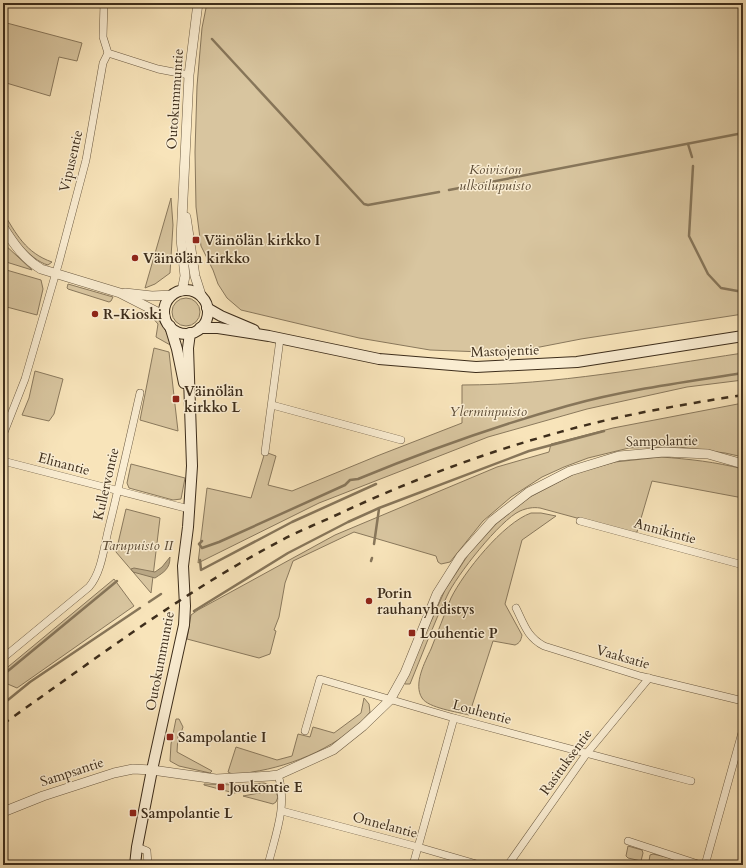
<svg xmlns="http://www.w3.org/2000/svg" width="746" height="868" viewBox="0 0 746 868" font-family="Cardo,serif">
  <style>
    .green { fill: #d8c59f; stroke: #8a795d }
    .water { fill: #b8a684; stroke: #87765a }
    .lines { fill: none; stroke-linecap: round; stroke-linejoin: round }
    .stream { stroke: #87765a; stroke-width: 2.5 }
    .minor-casing { stroke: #6c5b43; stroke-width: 8 }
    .tertiary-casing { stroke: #6c5b43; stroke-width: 10 }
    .secondary-casing { stroke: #3d2d1b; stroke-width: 12 }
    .minor { stroke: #faedd2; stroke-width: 7 }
    .tertiary { stroke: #faedd2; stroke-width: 9 }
    .secondary { stroke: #faedd2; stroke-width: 10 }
    .rail { stroke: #3d2d1b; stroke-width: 2.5; stroke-dasharray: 7 7; stroke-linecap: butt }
    .poi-dot { fill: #8f2418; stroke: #faedd2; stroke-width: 1.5 }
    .labels { text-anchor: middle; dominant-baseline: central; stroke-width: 3; stroke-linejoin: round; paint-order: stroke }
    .street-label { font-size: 14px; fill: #3d2d1b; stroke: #faedd2 }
    .park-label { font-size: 14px; font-style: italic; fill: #5c4b35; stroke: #faedd2 }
    .poi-label { font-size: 14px; font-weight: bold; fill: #3d2d1b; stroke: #faedd2; text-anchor: start }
  </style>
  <rect width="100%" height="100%" fill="#f8e4ba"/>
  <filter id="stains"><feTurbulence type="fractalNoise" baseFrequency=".005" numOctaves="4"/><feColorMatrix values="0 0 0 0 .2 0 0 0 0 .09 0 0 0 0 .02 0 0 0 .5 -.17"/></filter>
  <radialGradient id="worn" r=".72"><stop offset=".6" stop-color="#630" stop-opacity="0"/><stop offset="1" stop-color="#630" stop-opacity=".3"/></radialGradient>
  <g class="green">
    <path d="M207,3H743V314L581,339L509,353L430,350L359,338L241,310L227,298L218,284L213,270L201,246L196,207L195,152L197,86L202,28Z"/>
    <path d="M3,22L82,43L77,61L59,57L50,96L3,82Z"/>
    <path d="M171,198L173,225L170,273L155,284L145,288Z"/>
    <path d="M3,212C16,234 26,253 52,262L48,265C31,261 3,229 3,212Z"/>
    <path d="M3,243L32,270L3,261Z"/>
    <path d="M3,269L41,280L43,289L37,315L3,306Z"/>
    <path d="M68,284L113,297L111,301L109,302L68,289L67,288Z"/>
    <circle cx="186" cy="312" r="14"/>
    <path d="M150,312C162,321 167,332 172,346L156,337L158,324L150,315Z"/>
    <path d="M154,348L169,352L178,431L140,420Z"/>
    <path d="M743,353V380L687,387L587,409L488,437L319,503L198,563L207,488L251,498L265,452L276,456L268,485L292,491L377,456L462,423V385C556,385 650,367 743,353Z"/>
    <path d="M35,371L63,379L54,414L49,421L22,415L29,398Z"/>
    <path d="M743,403V457L725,453L679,447L629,448L588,458L564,467L542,477L511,497L483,521L450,562L441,564L438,562L436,556L354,532L293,561L285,583L279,617L274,630L276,631L270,654L259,658L187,639L191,615L198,610L335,535L497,467L549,452L551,444L613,428Z"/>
    <path d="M661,457C689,459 716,462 743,469V498L652,481L637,532L632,533L540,508C533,507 527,508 520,511C500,520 456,576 447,596C433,625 422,655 410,684H405L404,682L445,590L468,555L497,523L530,497L576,473L615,462Z"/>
    <path d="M131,464L185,478L181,499L173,500L129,488L127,483Z"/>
    <path d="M126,509L160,518L151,593L116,552Z"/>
    <path d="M531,513H541L556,516L522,540L505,604L522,635C521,640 520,643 515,645L493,641L469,715C458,712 428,708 422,698C413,684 425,662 431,649C438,632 444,615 451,598C464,572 503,523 531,513Z"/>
    <path d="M114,579L134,606L17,688L3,682V671Z"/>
    <path d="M364,698L369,704L370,712C343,745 293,766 252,772C245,774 234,776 228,772L236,747L277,760L292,756L298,734L310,737L313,727L334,733L361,713Z"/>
    <path d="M176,719H179L183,727L180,736H178L177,752L212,771L210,773L179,766L170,761L171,744Z"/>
    <path d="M264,783L271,785L270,786L234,793L204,785V784L237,785Z"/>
    <path d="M275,790L278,797L276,802L273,804L243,796Z"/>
    <path d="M628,846L642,850L643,853L641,861L628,858L626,856Z"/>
    <path d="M653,854L687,862L685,865H657L650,863L649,861L650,855Z"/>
  </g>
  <path class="water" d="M170,557C170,569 164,572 155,578L133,572L131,569L134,568L155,572L162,567Z"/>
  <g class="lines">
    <g class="stream">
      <path d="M212,39L364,204L368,205L439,192"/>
      <path d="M688,144L692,157"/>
      <path d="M693,166L689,236L708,274L721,288L743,292"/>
      <path d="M449,190L743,133"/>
      <path d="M202,541L199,544L202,548L219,542L345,485L350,480L358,479C426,451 496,426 567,406C625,390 684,382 743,373"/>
      <path d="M374,544L379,509"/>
      <path d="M200,560L201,570L292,522L376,484"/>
      <path d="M371,561L372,558"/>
      <path d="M149,602L161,594"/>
      <path d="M194,611L288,553L348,522L379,508L529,451L604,431"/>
      <path d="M3,675L117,581"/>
      <path d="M3,704L30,682L140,608"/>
    </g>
    <g class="minor-casing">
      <g id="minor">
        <path d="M104,3L103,37L108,53L158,69L189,75"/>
        <path d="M272,405L401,440"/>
        <path d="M3,435L25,379L59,262L86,160L103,63L108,53"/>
        <path d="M265,452L280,339"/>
        <path d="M3,461L189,509"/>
        <path d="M580,521L743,565"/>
        <path d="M516,608C524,624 527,637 544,646L640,676L743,701"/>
        <path d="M3,658L89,587C102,572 104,546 109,527C120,482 130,437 140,393"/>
        <path d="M305,731L320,679L454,718L691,781"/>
        <path d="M282,811L418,847L480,865"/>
        <path d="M628,841L701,865"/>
        <path d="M137,847L147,851L148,865"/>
        <path d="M268,865C275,836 288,805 278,775"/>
        <path d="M413,865L454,718"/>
        <path d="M508,865L587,753L649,678"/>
        <path d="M705,865L743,729"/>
      </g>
    </g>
    <g class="tertiary-casing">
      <g id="tertiary">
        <path d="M186,217L195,276L202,298"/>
        <path d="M3,227C13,243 24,259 41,269L120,293L165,316"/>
        <path d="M182,291L185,276L181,239L189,75L198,3"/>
        <path d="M125,293L152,296L172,295"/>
        <path d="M3,812L43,796L114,773L133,769L152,770L216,779L270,776L278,775L333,750L363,726L390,700L405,673L437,594L461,556L492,521L529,492L570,471L619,456L664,452L708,454L743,464"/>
      </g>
    </g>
    <g class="secondary-casing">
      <g id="secondary">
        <circle cx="186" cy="312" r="22"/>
        <path d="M207,308L221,316L254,330"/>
        <path d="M170,326L177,349L184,383"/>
        <path d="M200,328H218L269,336L379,359L476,367L577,362L743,336"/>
        <path d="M135,865L137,847L152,770L184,625L185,606L183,566L188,527L192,466L188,348L190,333"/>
      </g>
    </g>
    <use href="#minor" class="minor"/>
    <use href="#tertiary" class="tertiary"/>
    <use href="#secondary" class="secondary"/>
    <path class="rail" d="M3,724C94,660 183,592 282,540C297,532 314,525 330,518C402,484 477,455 553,434C615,416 679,405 743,395"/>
  </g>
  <g class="poi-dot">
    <rect x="192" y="236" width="8" height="8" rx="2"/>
    <circle cx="135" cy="258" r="4"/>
    <circle cx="95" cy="314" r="4"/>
    <rect x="172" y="395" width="8" height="8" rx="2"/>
    <circle cx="369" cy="601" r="4"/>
    <rect x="408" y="629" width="8" height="8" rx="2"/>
    <rect x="166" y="733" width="8" height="8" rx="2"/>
    <rect x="217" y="783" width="8" height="8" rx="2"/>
    <rect x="129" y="809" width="8" height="8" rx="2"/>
  </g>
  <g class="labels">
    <g class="street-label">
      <text transform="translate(175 99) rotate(-86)">Outokummuntie</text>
      <text transform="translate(71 161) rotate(-77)">Vipusentie</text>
      <text transform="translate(505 351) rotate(-2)">Mastojentie</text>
      <text transform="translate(662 441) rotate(-1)">Sampolantie</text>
      <text transform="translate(64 464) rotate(15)">Elinantie</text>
      <text transform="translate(106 484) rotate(-77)">Kullervontie</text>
      <text transform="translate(665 531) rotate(15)">Annikintie</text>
      <text transform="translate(623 657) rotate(16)">Vaaksatie</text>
      <text transform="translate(160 661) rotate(-79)">Outokummuntie</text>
      <text transform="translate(482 712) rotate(15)">Louhentie</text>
      <text transform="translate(566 762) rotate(-54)">Rasituksentie</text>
      <text transform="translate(72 772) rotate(-18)">Sampsantie</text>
      <text transform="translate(385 825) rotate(15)">Onnelantie</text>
    </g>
    <g class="park-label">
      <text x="495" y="169">Koiviston<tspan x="495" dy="16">ulkoilupuisto</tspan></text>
      <text x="488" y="411">Ylerminpuisto</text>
      <text x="137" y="545">Tarupuisto II</text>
    </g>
    <g class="poi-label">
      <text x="204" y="240">Väinölän kirkko I</text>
      <text x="143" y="258">Väinölän kirkko</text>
      <text x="103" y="314">R-Kioski</text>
      <text x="184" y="391">Väinölän<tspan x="184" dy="16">kirkko L</tspan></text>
      <text x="377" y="593">Porin<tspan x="377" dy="16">rauhanyhdistys</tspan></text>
      <text x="420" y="633">Louhentie P</text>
      <text x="178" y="737">Sampolantie I</text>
      <text x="229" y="787">Joukontie E</text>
      <text x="141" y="813">Sampolantie L</text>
    </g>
  </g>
  <rect width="746" height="868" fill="none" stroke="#f8e4ba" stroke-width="16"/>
  <rect x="4" y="4" width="738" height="860" fill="none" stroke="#3d2d1b" stroke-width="2"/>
  <rect x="8" y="8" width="730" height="852" fill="none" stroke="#3d2d1b"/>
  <rect width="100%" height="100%" filter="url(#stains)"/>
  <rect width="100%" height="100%" fill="url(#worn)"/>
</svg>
